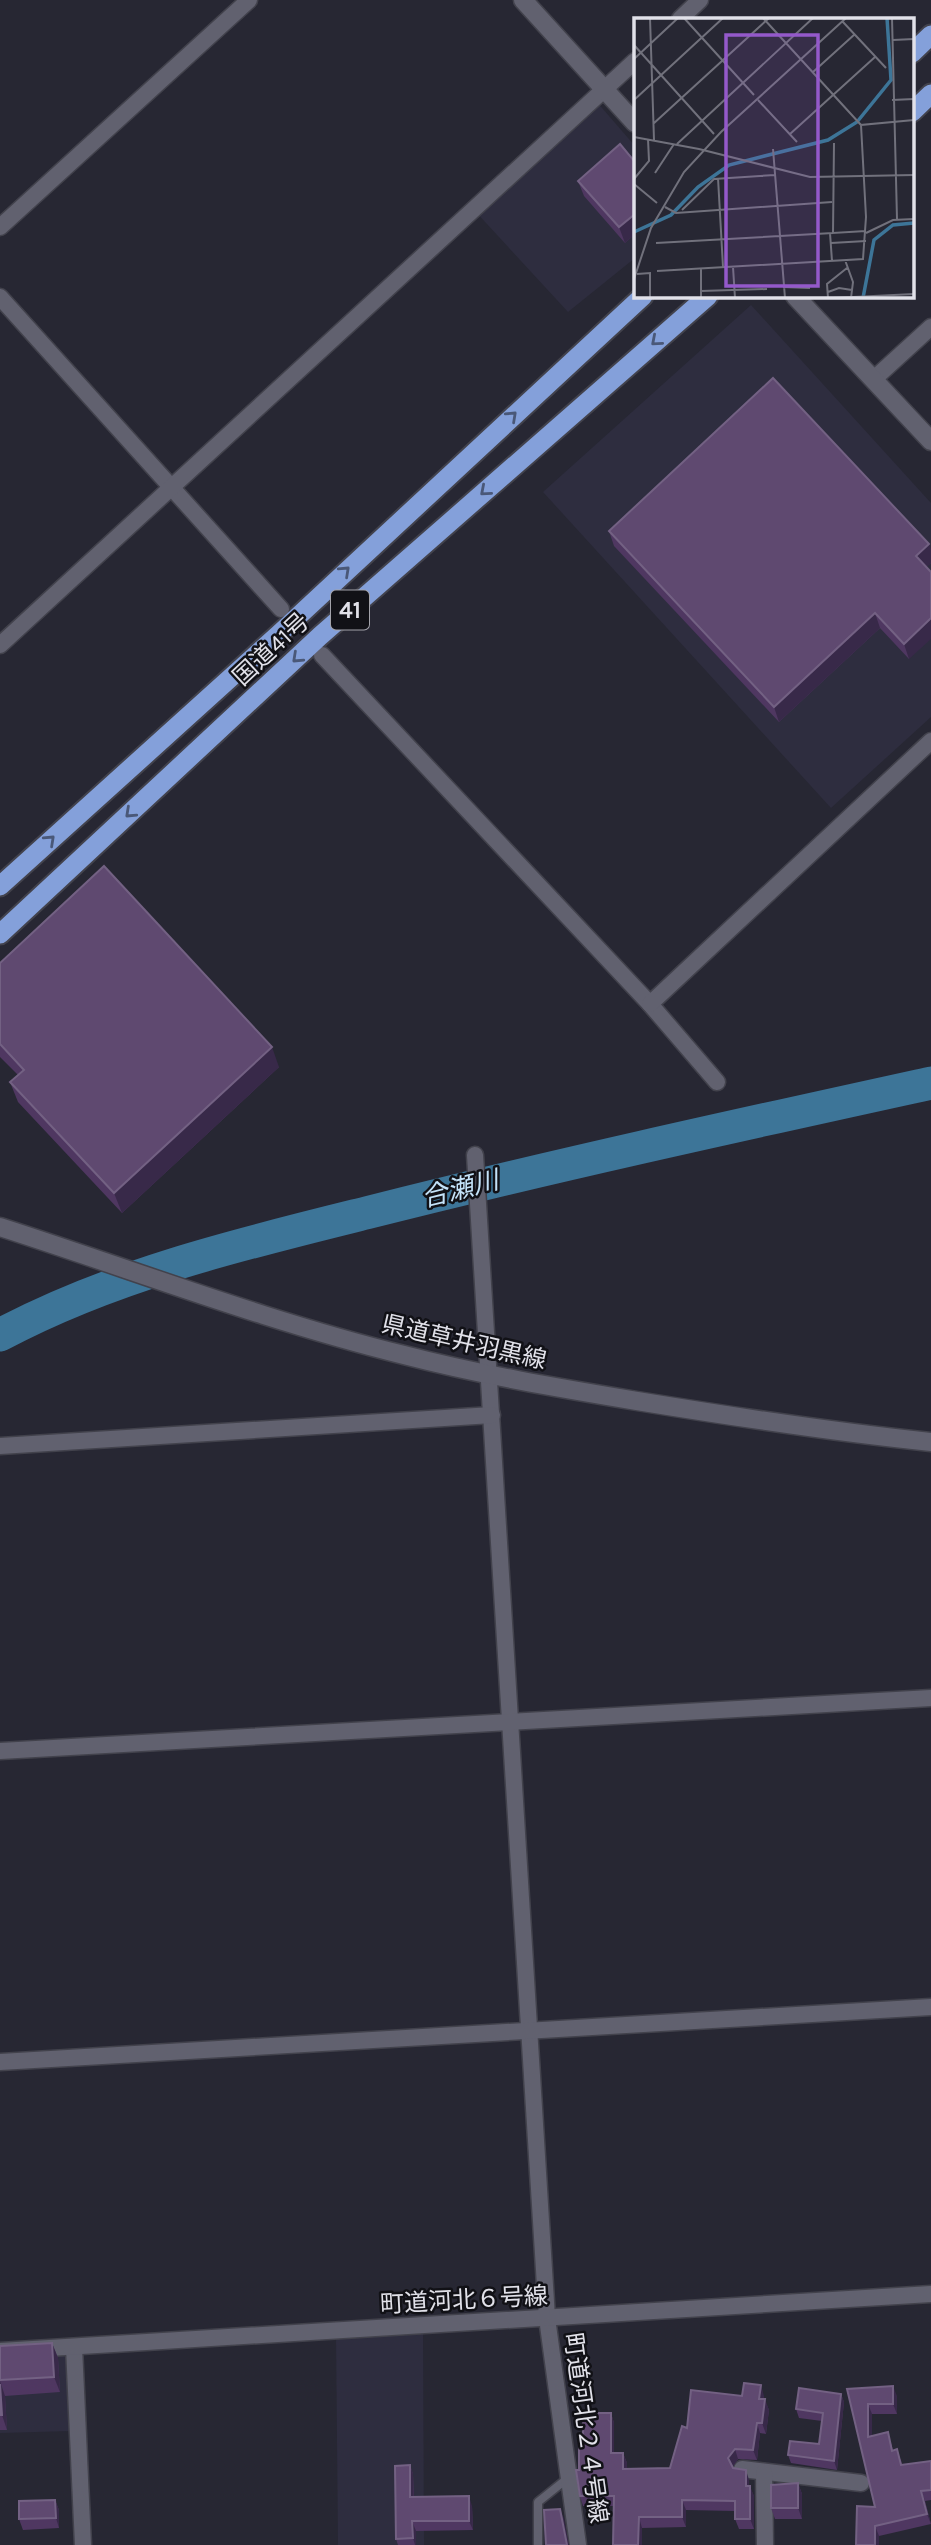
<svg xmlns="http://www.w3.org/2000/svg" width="931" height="2545" viewBox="0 0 931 2545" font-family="Karla,'Noto Sans JP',sans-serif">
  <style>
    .built { fill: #2e2d3f }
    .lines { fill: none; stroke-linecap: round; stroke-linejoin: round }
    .river { stroke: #3d7598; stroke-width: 33 }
    .service-casing { stroke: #42424c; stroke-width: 11 }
    .minor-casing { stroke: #42424c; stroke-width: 19 }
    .tertiary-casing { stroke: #42424c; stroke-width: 21 }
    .secondary-casing { stroke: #42424c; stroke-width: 21 }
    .trunk-casing { stroke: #42424c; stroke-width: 23 }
    .service { stroke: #61616f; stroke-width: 8 }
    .minor { stroke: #61616f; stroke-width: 16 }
    .tertiary { stroke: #61616f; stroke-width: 18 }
    .secondary { stroke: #61616f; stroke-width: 18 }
    .trunk { stroke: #84a0da; stroke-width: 19 }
    .wall { fill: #4f3761 }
    .shaded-wall { fill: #382949 }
    .building { fill: #5f4970; stroke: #736183; stroke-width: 2 }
    .oneway { stroke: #4a5878 }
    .labels { text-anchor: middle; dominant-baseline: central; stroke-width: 5; stroke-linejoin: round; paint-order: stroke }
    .shield { fill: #111116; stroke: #a3a3aa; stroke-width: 2 }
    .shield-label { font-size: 23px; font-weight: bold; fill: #e1e1e9 }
    .street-label { font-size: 24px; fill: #e1e1e9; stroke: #111116 }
    .water-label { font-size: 26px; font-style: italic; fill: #c4e3f9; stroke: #111116 }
    .inset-river { fill: none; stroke: #3d7598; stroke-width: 3.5 }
    .inset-road { fill: none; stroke: #71717c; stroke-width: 2 }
    .view { fill: #9459ca; fill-opacity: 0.15; stroke: #9459ca; stroke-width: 3.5 }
    .inset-edge { fill: none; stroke: #e1e1e9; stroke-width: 3.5 }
  </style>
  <rect width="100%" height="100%" fill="#272733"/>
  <g class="built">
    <path d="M596,101L635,146V258L568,312L474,210Z"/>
    <path d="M751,305L931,503V717L831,808L543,492Z"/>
    <path d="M423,2330L424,2545H338L336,2336Z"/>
    <path d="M59,2353L68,2358L72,2431L0,2433V2357Z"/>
  </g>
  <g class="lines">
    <path class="river" d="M0,1335C114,1274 245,1243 370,1212C556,1165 744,1124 931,1083"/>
    <g class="service-casing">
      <path id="service" d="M538,2545V2502L568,2478"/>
    </g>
    <g class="minor-casing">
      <g id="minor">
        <path d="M680,19L700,0"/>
        <path d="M0,227L249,0"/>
        <path d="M0,297L281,609"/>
        <path d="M875,378L931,327"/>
        <path d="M0,645L635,61"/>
        <path d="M322,655L650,1004L717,1082"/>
        <path d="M650,1004L931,741"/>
        <path d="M475,1155L547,2318L578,2545"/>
        <path d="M0,1446L492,1415"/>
        <path d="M0,1751L931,1698"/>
        <path d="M0,2062L931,2007"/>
        <path d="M74,2347L83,2545"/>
        <path d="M0,2351L931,2294"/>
        <path d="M742,2469L861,2483"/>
        <path d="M764,2472L765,2545"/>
      </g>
    </g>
    <g class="tertiary-casing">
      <g id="tertiary">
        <path d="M523,0L635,123"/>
        <path d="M795,296L931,441"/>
      </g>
    </g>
    <g class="secondary-casing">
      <path id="secondary" d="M0,1227C134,1270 266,1321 404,1355C481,1375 559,1388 637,1401C735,1417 833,1432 931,1442"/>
    </g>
    <g class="trunk-casing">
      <g id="trunk">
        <path d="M912,53L931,35"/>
        <path d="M912,112L931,94"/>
        <path d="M0,886L279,634L643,296"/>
        <path d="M0,934L320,636L708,296"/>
      </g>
    </g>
    <use href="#service" class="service"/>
    <use href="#minor" class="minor"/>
    <use href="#tertiary" class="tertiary"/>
    <use href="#secondary" class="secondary"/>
    <use href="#trunk" class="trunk"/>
  </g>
  <g class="wall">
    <path d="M635,162V234L625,243L584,196L578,181Z"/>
    <path d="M609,531L931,549V563L926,567L909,659L880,628L779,722L614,546Z"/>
    <path d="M0,963L279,1067L122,1213L18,1102L10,1082L18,1075L0,1057Z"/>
    <path d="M52,2343L58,2358L60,2392L5,2396L7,2430H0V2346Z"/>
    <path d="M847,2389L897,2396V2414H872V2436L891,2443L893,2450L901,2460L902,2465L931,2461V2500L925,2501L931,2524L879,2536L856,2545L875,2507Z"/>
    <path d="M841,2394L844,2402L837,2470L791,2463L788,2455L819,2444L822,2421L799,2418L796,2409Z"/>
    <path d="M742,2396H764V2399L769,2410L766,2434L760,2433L757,2460L738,2459L732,2467L749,2480V2486L754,2496V2529H739L735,2519V2511L686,2510V2527L642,2528L614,2506H583L580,2496L579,2470L583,2441L611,2413L614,2423V2453H623L627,2463V2469L670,2468L687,2428Z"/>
    <path d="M410,2465L413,2474L414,2497L472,2506L473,2530L416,2531V2545H398L396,2539Z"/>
    <path d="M798,2483L802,2494V2519H775L771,2508Z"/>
    <path d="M55,2500L59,2510V2528L23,2530L19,2519Z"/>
  </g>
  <g class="shaded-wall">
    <path d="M635,214V234L625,243L619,227Z"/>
    <path d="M929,544L931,549V563L922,571L916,556Z"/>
    <path d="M875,613L880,628L779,722L774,707Z"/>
    <path d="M931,618V639L909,659L904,644Z"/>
    <path d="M272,1047L279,1067L122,1213L114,1193Z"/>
    <path d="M52,2343L58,2358L60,2392L54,2377Z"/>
    <path d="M0,2381L5,2396L7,2430L2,2415Z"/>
    <path d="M761,2385L764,2396L763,2409L759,2399Z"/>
    <path d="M893,2386L897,2396V2414L893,2404Z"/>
    <path d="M841,2394L844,2402L837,2470L834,2461Z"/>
    <path d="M765,2399L769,2410L766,2434L762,2423Z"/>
    <path d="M868,2404L872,2414V2447L868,2437Z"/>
    <path d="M611,2413L614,2423V2463L611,2453Z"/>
    <path d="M757,2423L760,2433L757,2460L753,2450Z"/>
    <path d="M735,2449L738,2459L732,2468L728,2458Z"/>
    <path d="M623,2453L627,2463V2479L623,2469Z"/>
    <path d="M410,2465L413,2474L414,2507L410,2497Z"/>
    <path d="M746,2470L749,2480V2496L746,2486Z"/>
    <path d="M798,2483L802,2494V2519L798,2508Z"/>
    <path d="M750,2486L754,2496V2529L750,2519Z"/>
    <path d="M921,2491L925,2501L931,2524L927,2514Z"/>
    <path d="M469,2496L472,2506L473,2530L469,2521Z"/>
    <path d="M55,2500L59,2510V2528L56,2518Z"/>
    <path d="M682,2500L686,2510V2527L682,2517Z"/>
    <path d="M560,2509L564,2519L569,2545H567Z"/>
    <path d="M639,2517L642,2528V2545H638Z"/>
    <path d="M412,2521L416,2531V2545H415L413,2538Z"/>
    <path d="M875,2526L879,2536V2545H875Z"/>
  </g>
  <g class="building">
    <path d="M620,144L635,162V214L619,227L578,181Z"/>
    <path d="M773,378L929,544L916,556L931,572V618L904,644L875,613L774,707L609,531Z"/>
    <path d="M104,866L272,1047L114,1193L10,1082L24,1070L0,1044V963Z"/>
    <path d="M52,2343L54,2377L0,2380V2346Z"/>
    <path d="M744,2383L761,2385L759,2399H765L762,2423H757L753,2450L735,2449L728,2458L733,2468L746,2470V2486H750V2519H735V2501L682,2500V2517H639L638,2545H613L614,2496H580L576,2470H579V2441H583V2413H611V2453H623V2469L670,2468L682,2426L687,2428L691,2390L742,2396Z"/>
    <path d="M0,2384L2,2415H0Z"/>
    <path d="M893,2386V2404H868V2437L888,2432L892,2451L897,2449L901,2465L931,2461V2490L921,2491L927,2514L875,2526V2545H856L857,2506L875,2507L847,2389Z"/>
    <path d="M799,2388L841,2394L834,2461L788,2455L790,2441L819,2444L823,2413L796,2409Z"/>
    <path d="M410,2465V2497L469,2496V2521H412L413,2538L396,2539L395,2466Z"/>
    <path d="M798,2483V2508H771V2485Z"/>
    <path d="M55,2500L56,2518L19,2519V2501Z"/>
    <path d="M560,2509L567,2545H546L544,2510Z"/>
  </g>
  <defs><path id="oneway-chevron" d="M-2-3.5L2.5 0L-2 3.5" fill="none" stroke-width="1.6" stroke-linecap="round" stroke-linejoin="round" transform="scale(1.75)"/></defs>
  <g class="oneway">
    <use href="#oneway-chevron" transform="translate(656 341) rotate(139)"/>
    <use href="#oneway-chevron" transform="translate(512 416) rotate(-43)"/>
    <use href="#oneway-chevron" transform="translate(485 491) rotate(139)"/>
    <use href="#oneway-chevron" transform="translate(345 571) rotate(-43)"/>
    <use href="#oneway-chevron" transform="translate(297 658) rotate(137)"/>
    <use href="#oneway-chevron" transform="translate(130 813) rotate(137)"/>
    <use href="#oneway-chevron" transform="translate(50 840) rotate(-43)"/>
  </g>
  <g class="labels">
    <rect class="shield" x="331" y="590.5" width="38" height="39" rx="5"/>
    <g class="shield-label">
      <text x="350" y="610">41</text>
    </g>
    <g class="street-label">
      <text transform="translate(271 649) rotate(-43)">国道41号</text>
      <text transform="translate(464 1342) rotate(13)">県道草井羽黒線</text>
      <text transform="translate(464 2300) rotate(-3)">町道河北６号線</text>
      <text transform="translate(586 2428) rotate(82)">町道河北２４号線</text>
    </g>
    <g class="water-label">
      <text transform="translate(460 1189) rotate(-14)">合瀬川</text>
    </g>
  </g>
  <g transform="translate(634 18)">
    <rect width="280" height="280" fill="#272733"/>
    <path class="inset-river" d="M0,214L37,197L64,169L95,147L194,122L223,104L257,62L253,0M229,280L240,222L259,207L280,205"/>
    <path class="inset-road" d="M16,0L20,122M50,0L120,77M129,0L227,107M258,0L263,201M209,4L252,50M259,22L280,21M0,27L80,116M0,41L44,0M179,54L221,16M0,82L89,0M124,82L163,124M258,82L280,81M19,106L135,0M156,116L241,39M0,119L65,131M200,125L199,215L232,213M43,126L179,0M65,131L176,159L280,157M139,131L151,280M21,155L40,126M84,160L89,249M0,161L15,143L14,121M0,166L23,185M31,189L42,195L198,184M48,192L80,161L141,157M196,215L198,243M232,215L259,202L280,201M22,225L199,215M197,225L232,223M211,242L219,264L217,280M99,249L101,280M67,251V280M23,253L229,241L232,199L227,107L280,102M3,256L16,255V280M0,261L17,210L50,154L87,114L212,0M149,269L176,270M67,273L133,271M194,274L205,270L218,272M194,280L193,266L213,250M199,280L280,276"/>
    <path class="view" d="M92,17H184V268H92Z"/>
    <rect width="280" height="280" class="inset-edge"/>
  </g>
</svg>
